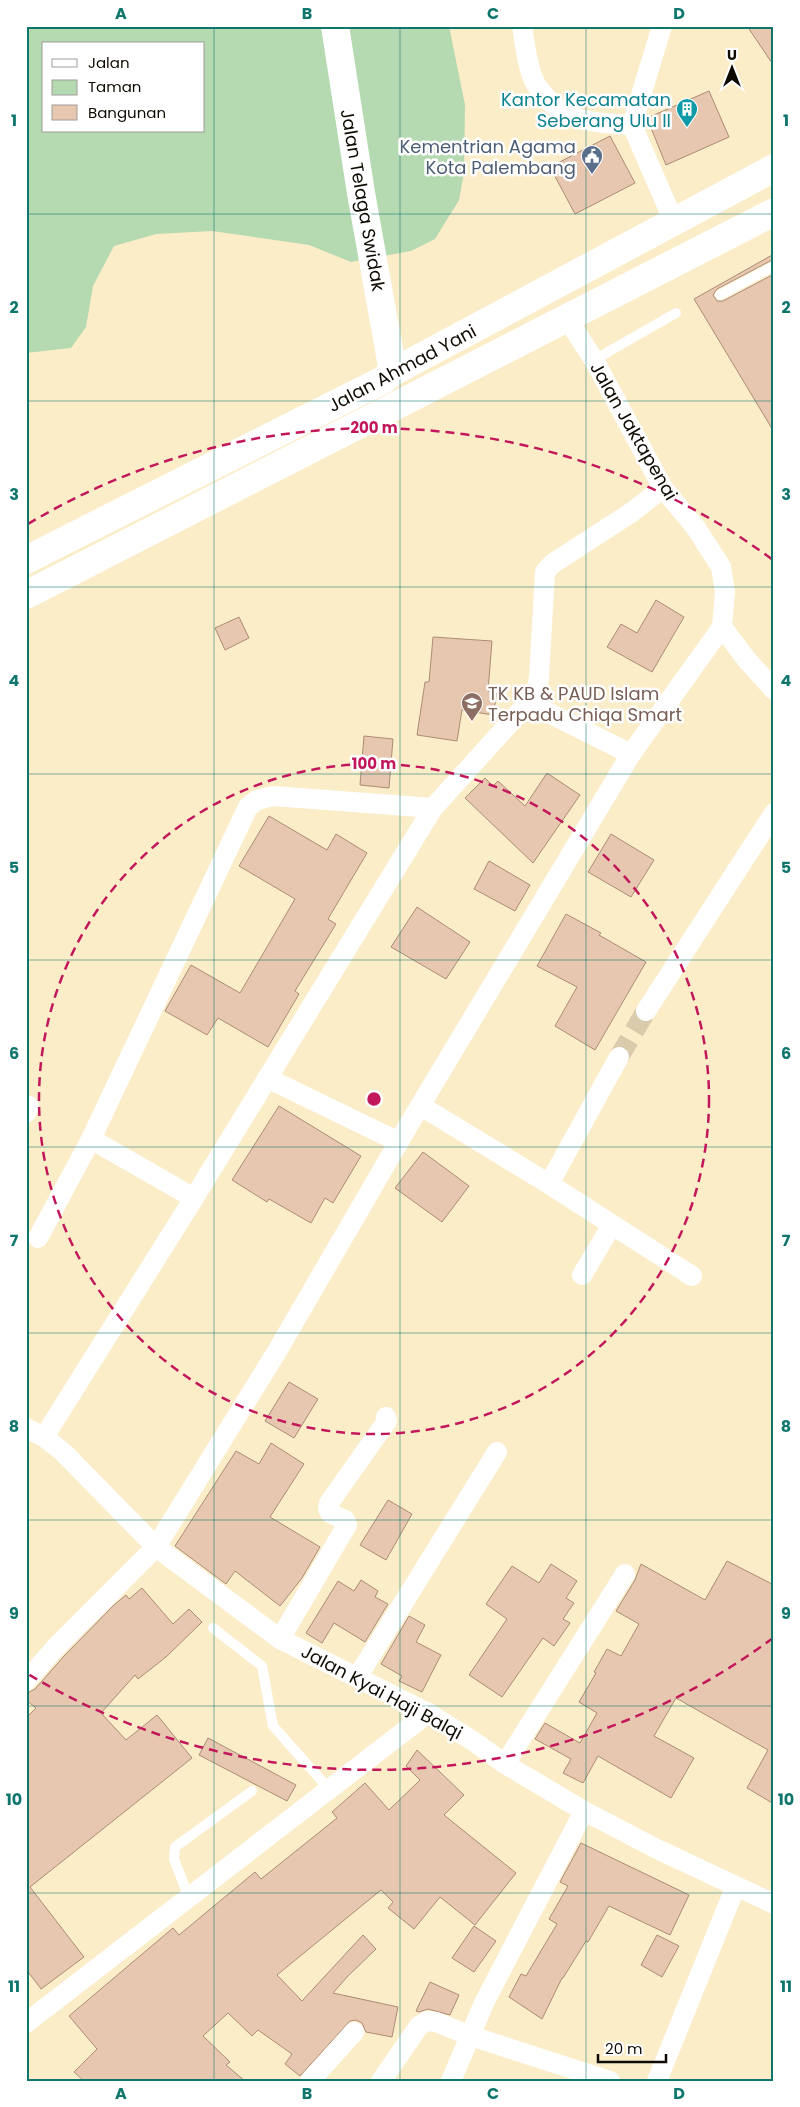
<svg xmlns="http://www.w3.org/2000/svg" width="800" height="2107" viewBox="0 0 800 2107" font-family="Poppins,sans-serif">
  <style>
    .green { fill: #b5d9b1; fill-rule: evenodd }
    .building { fill: #e7c7af; stroke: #ab8c75 }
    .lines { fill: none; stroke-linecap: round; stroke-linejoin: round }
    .street-tunnel { stroke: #d9cbab; stroke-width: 20; stroke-dasharray: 20 10; stroke-linecap: butt }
    .lane { stroke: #fff; stroke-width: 10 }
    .street { stroke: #fff; stroke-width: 20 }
    .secondary { stroke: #fff; stroke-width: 28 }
    .highway { stroke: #fff; stroke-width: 28 }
    .grid { fill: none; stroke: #0f766e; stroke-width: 1; stroke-opacity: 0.55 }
    .ring { fill: none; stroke: #c2185b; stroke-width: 2.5; stroke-dasharray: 9 6 }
    .labels { text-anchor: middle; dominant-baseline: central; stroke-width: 5; stroke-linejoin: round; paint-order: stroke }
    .culture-label { font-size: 18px; fill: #0d838f; stroke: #fff; text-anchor: end }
    .service-label { font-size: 18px; fill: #4e5e75; stroke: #fff; text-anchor: end }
    .street-label { font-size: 18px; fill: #100b02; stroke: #fff }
    .education-label { font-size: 18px; fill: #785e54; stroke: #fff; text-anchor: start }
    .centre { fill: #c2185b; stroke: #fff; stroke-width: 2.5 }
    .ring-label { font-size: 15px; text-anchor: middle; font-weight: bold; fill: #c2185b; stroke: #fff; stroke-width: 5; stroke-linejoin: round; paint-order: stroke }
    .neatline { fill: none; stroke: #0f766e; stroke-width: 2 }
    .grid-label { font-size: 16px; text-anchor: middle; font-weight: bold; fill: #0f766e }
  </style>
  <rect width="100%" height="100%" fill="#fcedc9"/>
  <path class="green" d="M26,26H449L465,105L464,173L459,200L435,239L411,251L351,262L309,245L212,231L156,234L114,246L93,286L86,327L71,348L26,353ZM44,44H204V131H44Z"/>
  <g class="building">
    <path d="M747,26H774V66Z"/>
    <path d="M709,91L729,137L666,165L647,118Z"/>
    <path d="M610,136L635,183L575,214L550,167Z"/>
    <path d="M774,254V259L717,289L713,295L717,301H723L774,274V432L694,299Z"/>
    <path d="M656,600L684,617L652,672L607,647L621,624L637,633Z"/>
    <path d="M239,617L249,638L225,650L215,628Z"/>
    <path d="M433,637L492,641L488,691L497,693L493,715L462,710L457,741L417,735L425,682H429Z"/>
    <path d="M364,736L393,739L389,788L360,785Z"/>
    <path d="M547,773L580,795L533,863L465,798L485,778L493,786L498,781L525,806Z"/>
    <path d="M269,816L327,850L336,834L367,853L328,919L336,924L295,991L299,994L268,1047L218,1018L207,1035L165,1011L191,965L240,993L295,899L239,866Z"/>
    <path d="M611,834L654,860L631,897L588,872Z"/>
    <path d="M489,861L530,885L515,911L474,889Z"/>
    <path d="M417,907L470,942L446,979L391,947Z"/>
    <path d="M566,914L601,933L599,935L646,962L595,1050L555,1026L577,987L537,966Z"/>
    <path d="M279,1106L361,1156L333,1203L325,1198L311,1223L269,1199L267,1202L232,1180Z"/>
    <path d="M423,1152L469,1186L442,1222L395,1188Z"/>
    <path d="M289,1382L318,1399L294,1438L265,1421Z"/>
    <path d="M271,1443L304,1464L270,1517L320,1547L302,1578L280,1606L235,1571L226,1584L175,1546L236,1451L259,1464Z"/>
    <path d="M388,1500L412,1514L386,1560L360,1545Z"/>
    <path d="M727,1561L774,1585V1804L747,1788L768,1750L676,1698L654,1736L694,1758L671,1798L598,1756L583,1783L563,1773L571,1759L535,1739L545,1723L580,1743L597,1713L579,1702L596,1673L594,1672L607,1649L621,1656L639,1624L616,1611L635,1580L641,1564L705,1600Z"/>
    <path d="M551,1564L577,1581L566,1598L574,1603L563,1619L570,1623L554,1646L543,1638L502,1697L469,1675L507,1619L486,1604L512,1566L539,1583Z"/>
    <path d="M361,1580L378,1591L375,1597L388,1604L365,1642L334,1623L322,1643L306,1633L338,1581L354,1591Z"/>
    <path d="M142,1588L173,1624L189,1609L202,1622L166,1657L138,1679L135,1675L101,1713L126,1740L157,1715L192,1758L30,1887L84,1957L41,1989L26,1969V1718L36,1708L26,1700V1694L35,1689L65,1655L114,1605L126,1595L129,1599Z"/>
    <path d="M409,1616L425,1625L416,1642L441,1655L422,1692L399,1681L402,1676L381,1664Z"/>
    <path d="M208,1738L296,1785L287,1801L199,1755Z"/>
    <path d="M417,1750L464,1795L444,1815L516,1873L475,1925L440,1897L414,1929L388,1908L393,1902L381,1890L277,1975L302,2001L363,1935L376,1949L347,1977L333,1993L398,2007L392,2037L366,2032L362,2023L356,2020L350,2021L300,2076L285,2064L292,2054L258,2030L252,2036L228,2013L203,2036L230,2062L226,2065L245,2081H84L74,2072L97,2049L69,2016L173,1928L179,1935L255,1872L261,1879L337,1818L332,1812L365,1783L389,1810L420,1780L406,1766Z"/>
    <path d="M581,1843L689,1895L670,1935L609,1906L588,1942L586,1941L563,1978H562L542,2019L509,1997L521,1974L526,1976L557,1924L549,1919L568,1886L560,1882Z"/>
    <path d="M474,1926L496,1941L474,1972L452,1958Z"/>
    <path d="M657,1935L679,1946L662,1977L641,1965Z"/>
    <path d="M430,1982L459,1995L450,2015L428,2009L419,2012L416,2011Z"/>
  </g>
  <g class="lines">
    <path class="street-tunnel" d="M619,1057L646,1011"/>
    <g class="lane">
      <path d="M720,295L774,266"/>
      <path d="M594,360L676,313"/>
      <path d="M213,1628L262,1666L273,1726L329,1789"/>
      <path d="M189,1898L174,1859L175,1847L252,1791"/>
    </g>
    <g class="street">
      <path d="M522,26C525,45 527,66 535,83C537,87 541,91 544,95C569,125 596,122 632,125L674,222"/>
      <path d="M632,125L662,26"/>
      <path d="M722,627L747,660L774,690"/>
      <path d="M529,703L631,754"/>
      <path d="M646,1011L774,813"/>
      <path d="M267,1078L399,1142"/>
      <path d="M421,1106L549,1184L692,1276"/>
      <path d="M26,1113L29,1106"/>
      <path d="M549,1184L619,1057"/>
      <path d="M194,1198L91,1139L248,807L257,800L273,796L433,808"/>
      <path d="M38,1238L91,1139"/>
      <path d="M582,1275L612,1225"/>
      <path d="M26,1428L44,1437L63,1452L156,1547L280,1639L428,1713L473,1741L505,1764L584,1811L657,1849L774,1904"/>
      <path d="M44,1437L194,1198L433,808L536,694L539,677L545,572L552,564L632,512L663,488"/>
      <path d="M280,1639L347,1525L345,1520L330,1513L328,1509L329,1503L387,1421L386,1417"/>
      <path d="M358,1676L497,1452"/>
      <path d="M26,1681L56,1647L156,1547L276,1353L408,1126L631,754L722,627L725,592L721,567L696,528L663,488L594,360L566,317"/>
      <path d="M505,1764L625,1574"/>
      <path d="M26,2023L428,1713"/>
      <path d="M310,2081L354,2032"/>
      <path d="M381,2081L419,2026L427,2021L436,2022L471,2036L610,2081"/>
      <path d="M451,2081L484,2003L584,1811"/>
      <path d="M657,2081L735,1888"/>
    </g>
    <path class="secondary" d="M335,26L361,193L393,372"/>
    <g class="highway">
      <path d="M26,560L383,380L393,372L774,168"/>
      <path d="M26,595L774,212"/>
    </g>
  </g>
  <path class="grid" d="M214,26V2081M400,26V2081M586,26V2081M26,214H774M26,401H774M26,587H774M26,774H774M26,960H774M26,1147H774M26,1333H774M26,1520H774M26,1706H774M26,1893H774"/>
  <g class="ring">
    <circle cx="374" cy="1099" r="335"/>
    <path d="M773 1638A671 671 0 0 1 28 1674M28 524A671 671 0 0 1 773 560"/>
  </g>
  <defs>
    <g id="building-pin" transform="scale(1.125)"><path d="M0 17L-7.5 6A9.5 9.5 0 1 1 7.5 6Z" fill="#0f9aa8" stroke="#fff"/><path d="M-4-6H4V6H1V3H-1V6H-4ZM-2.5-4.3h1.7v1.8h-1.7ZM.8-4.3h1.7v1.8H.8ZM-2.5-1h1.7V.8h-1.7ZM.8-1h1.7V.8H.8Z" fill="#fff"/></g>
    <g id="civic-pin" transform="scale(1.125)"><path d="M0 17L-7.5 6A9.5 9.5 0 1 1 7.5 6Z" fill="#5c6f8a" stroke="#fff"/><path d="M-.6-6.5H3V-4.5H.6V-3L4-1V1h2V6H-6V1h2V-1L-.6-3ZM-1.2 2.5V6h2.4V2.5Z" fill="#fff"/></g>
    <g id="school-pin" transform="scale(1.125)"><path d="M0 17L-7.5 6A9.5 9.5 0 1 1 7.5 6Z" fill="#8d6e63" stroke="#fff"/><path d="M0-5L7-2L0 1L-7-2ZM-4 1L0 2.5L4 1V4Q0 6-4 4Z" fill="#fff"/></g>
  </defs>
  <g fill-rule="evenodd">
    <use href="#building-pin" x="687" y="109"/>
    <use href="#civic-pin" x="592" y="156"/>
    <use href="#school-pin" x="472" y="703"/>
  </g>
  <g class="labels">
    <g class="culture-label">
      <text x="671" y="99">Kantor Kecamatan<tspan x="671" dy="21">Seberang Ulu II</tspan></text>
    </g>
    <g class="service-label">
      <text x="576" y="146">Kementrian Agama<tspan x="576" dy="21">Kota Palembang</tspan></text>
    </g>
    <g class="street-label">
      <text transform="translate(363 200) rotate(80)">Jalan Telaga Swidak</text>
      <text transform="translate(402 368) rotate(-28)">Jalan Ahmad Yani</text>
      <text transform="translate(634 431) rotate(60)">Jalan Jaktapenai</text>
      <text transform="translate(382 1692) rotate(28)">Jalan Kyai Haji Balqi</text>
    </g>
    <g class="education-label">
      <text x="488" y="693">TK KB &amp; PAUD Islam<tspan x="488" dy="21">Terpadu Chiqa Smart</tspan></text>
    </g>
  </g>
  <circle cx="374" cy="1099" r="8" class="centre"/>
  <g class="ring-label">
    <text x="374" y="433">200 m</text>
    <text x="374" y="769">100 m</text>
  </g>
  <rect width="800" height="2107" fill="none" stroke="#ffffff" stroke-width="55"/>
  <rect x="42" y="42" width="162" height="90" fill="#ffffff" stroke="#9f9d9a"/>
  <rect x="52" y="59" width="25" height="8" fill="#ffffff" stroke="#9f9d9a"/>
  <text x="88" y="68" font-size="15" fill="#100b02">Jalan</text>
  <rect x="52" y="80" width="25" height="15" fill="#b5d9b1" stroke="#9f9d9a"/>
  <text x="88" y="92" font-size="15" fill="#100b02">Taman</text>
  <rect x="52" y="105" width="25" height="15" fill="#e7c7af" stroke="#9f9d9a"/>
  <text x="88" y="118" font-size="15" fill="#100b02">Bangunan</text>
  <g transform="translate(732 68)" stroke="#ffffff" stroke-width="4" paint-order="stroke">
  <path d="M0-4L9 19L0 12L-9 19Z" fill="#100b02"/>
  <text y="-8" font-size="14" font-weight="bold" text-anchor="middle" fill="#100b02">U</text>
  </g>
  <path d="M598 2054v8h68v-8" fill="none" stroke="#100b02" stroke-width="2.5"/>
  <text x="605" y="2054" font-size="15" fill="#100b02" stroke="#ffffff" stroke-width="4" paint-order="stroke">20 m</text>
  <rect x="28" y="28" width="744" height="2052" class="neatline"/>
  <g class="grid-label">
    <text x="121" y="19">A</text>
    <text x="307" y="19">B</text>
    <text x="493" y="19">C</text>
    <text x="679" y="19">D</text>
    <text x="14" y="126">1</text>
    <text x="786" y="126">1</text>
    <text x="14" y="313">2</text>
    <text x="786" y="313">2</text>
    <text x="14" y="500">3</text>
    <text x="786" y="500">3</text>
    <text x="14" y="686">4</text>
    <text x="786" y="686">4</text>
    <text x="14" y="873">5</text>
    <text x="786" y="873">5</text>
    <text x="14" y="1059">6</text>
    <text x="786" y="1059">6</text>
    <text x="14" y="1246">7</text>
    <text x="786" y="1246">7</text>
    <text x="14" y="1432">8</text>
    <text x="786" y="1432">8</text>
    <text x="14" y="1619">9</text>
    <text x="786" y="1619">9</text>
    <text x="14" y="1805">10</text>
    <text x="786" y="1805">10</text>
    <text x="14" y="1992">11</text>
    <text x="786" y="1992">11</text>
    <text x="121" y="2099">A</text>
    <text x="307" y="2099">B</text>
    <text x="493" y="2099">C</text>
    <text x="679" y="2099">D</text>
  </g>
</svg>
